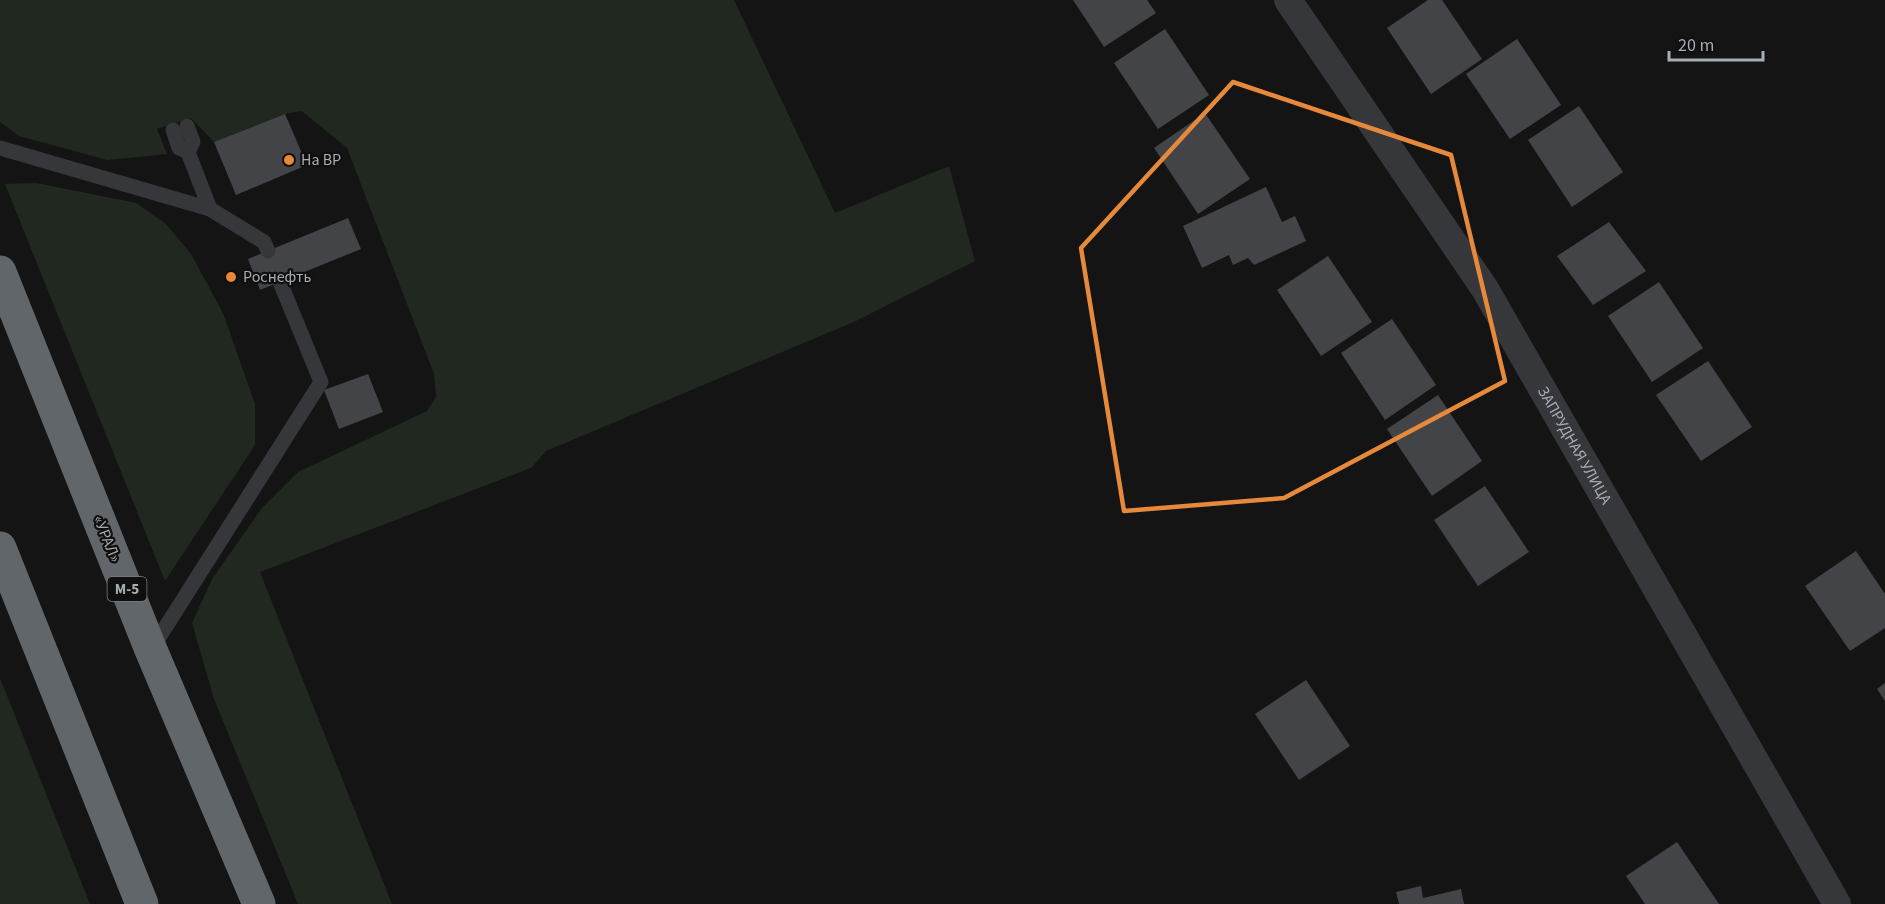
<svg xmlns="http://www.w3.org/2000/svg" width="1885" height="904" viewBox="0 0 1885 904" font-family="'Source Sans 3',sans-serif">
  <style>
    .green { fill: #202820 }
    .building { fill: #434448 }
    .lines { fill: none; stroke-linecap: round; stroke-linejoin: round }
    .lane { stroke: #35373a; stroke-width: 15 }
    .street { stroke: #35373a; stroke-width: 28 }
    .highway { stroke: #61666b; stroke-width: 33 }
    .marked { fill: none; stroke: #e6893b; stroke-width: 4.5; stroke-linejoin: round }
    .poi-dot { fill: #e6893b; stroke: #0f0f10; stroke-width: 2 }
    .labels { text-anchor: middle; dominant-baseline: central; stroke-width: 4.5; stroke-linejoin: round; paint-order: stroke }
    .shield { fill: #0f0f10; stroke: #797e84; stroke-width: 1.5 }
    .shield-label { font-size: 15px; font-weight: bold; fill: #a6adb5 }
    .poi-label { font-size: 16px; fill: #a6adb5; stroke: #0f0f10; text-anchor: start }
    .street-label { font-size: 16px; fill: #a6adb5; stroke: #0f0f10 }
  </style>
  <rect width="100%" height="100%" fill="#141415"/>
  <g class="green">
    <path d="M0,0H734L835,213L949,166L975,261L856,321L546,451L531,468L260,572L392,904H298L214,699L192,623L212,579L262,508L298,472L427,411L436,397L434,374L347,148L302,111L285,114L214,142L191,118L157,129L167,154L107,160L19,136L0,122Z"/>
    <path d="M36,183L136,203L166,224L191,254L223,313L255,404V445L165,581L5,184Z"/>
    <path d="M0,678L90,904H0Z"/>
  </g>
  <g class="building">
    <path d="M1073,0H1147L1156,13L1104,47Z"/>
    <path d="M1428,0H1442L1482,59L1431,94L1387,28Z"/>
    <path d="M1165,29L1209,95L1158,129L1114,63Z"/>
    <path d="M1517,39L1561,105L1510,139L1466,74Z"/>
    <path d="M1579,106L1623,172L1572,207L1528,140Z"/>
    <path d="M1205,113L1250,179L1198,214L1154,148Z"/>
    <path d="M285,114L307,165L236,195L214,142Z"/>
    <path d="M1266,187L1282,222L1295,216L1306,241L1254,265L1248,258L1233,265L1229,255L1202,268L1183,226Z"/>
    <path d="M348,218L361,249L260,290L248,259Z"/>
    <path d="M1609,222L1646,271L1593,305L1557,256Z"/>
    <path d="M1328,256L1372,322L1321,356L1277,290Z"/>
    <path d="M1659,282L1703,348L1652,382L1608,316Z"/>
    <path d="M1392,319L1436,385L1385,420L1341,353Z"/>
    <path d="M1708,361L1752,427L1701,461L1656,395Z"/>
    <path d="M368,374L383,412L339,429L324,390Z"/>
    <path d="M1438,395L1482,461L1432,496L1387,429Z"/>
    <path d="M1485,486L1529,552L1478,586L1434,520Z"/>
    <path d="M1856,551L1885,594V628L1850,651L1805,586Z"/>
    <path d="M1306,680L1350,746L1299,780L1255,714Z"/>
    <path d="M1885,683V701L1877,689Z"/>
    <path d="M1677,842L1719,904H1645L1626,876Z"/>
    <path d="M1421,886L1423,898L1461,889L1464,904H1399L1396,892Z"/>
  </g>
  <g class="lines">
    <g class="lane">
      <path d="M187,126L193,142L188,152L210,209"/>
      <path d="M173,130L179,148L188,152"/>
      <path d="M0,148L210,209L264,242L268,251"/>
      <path d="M151,650L321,382L280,282"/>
    </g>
    <path class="street" id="s1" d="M1288,0L1485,289L1837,904"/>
    <g class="highway">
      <path d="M0,272L151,650L259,904"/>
      <path d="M0,548L142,904"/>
    </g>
  </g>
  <path class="marked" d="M1233,82L1451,155L1505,381L1284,498L1124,511L1081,248Z"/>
  <g class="poi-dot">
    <circle cx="289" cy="160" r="6"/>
    <circle cx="231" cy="277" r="6"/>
  </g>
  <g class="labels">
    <rect class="shield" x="107.5" y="577" width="39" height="24" rx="4.5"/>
    <g class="shield-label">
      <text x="127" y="589">М-5</text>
    </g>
    <g class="poi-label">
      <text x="301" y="160">На BP</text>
      <text x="243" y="277">Роснефть</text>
    </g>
    <g class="street-label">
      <text stroke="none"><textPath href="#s1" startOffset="530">ЗАПРУДНАЯ УЛИЦА</textPath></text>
      <text transform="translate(107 539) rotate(68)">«УРАЛ»</text>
    </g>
  </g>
  <path d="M1669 51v9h94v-9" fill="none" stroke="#a6adb5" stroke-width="3"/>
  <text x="1678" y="51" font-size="18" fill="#a6adb5" stroke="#0f0f10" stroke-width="4.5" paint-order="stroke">20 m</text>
</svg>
